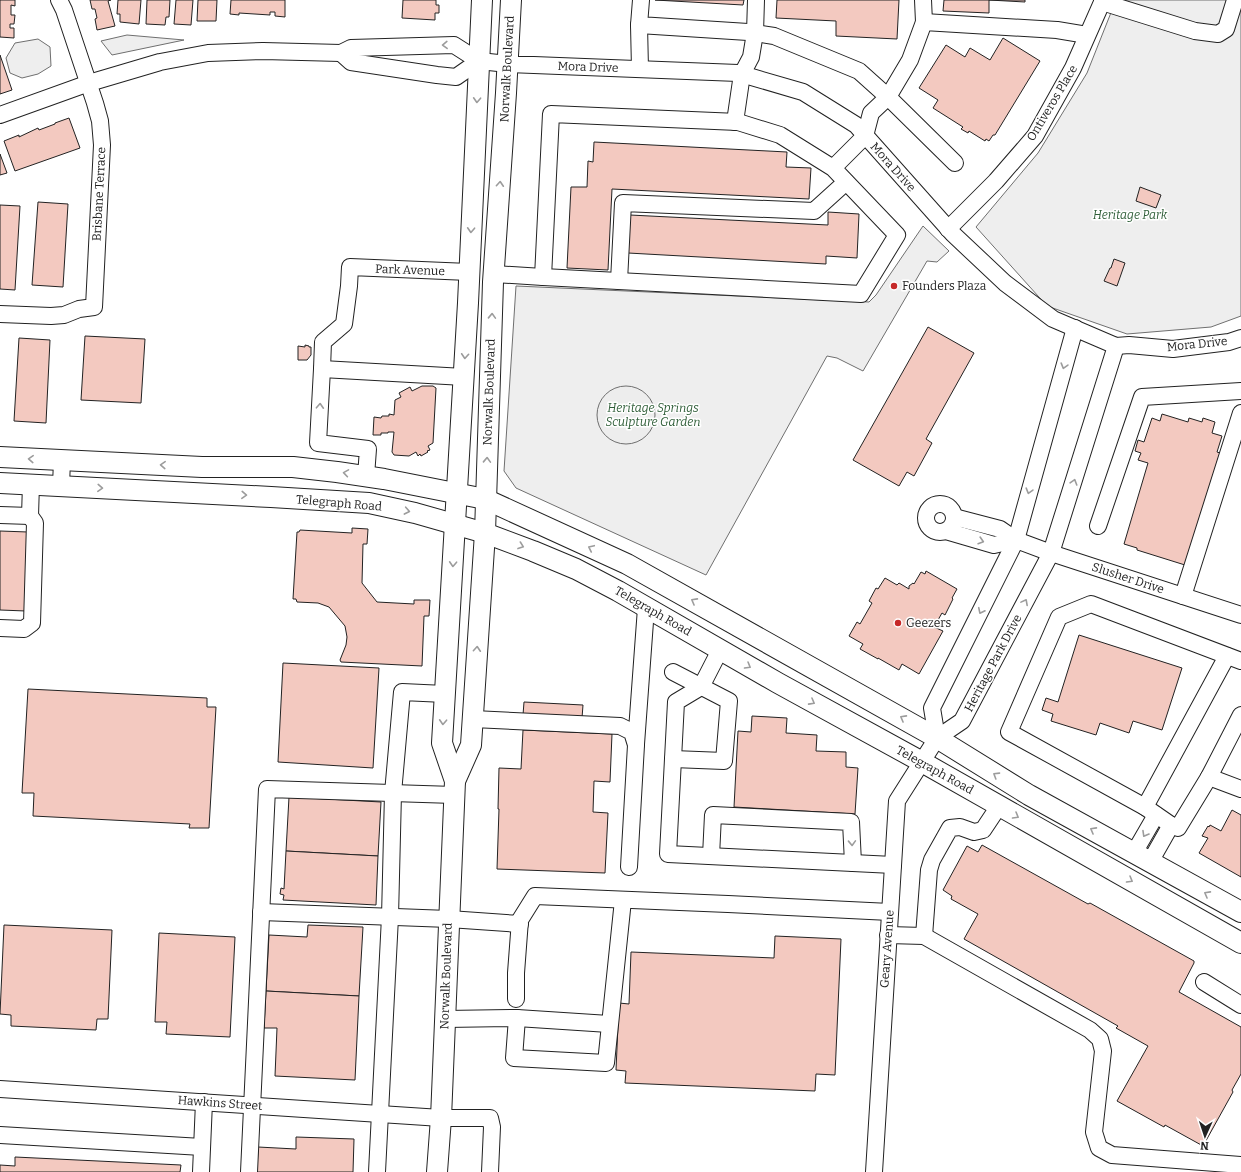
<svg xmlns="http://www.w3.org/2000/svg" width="1241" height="1172" viewBox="0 0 1241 1172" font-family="Bitter,serif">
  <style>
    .green { fill: #eee; stroke: #6f6f6f }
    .parking { fill: #ededed; stroke: #6f6f6f }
    .building { fill: #f3c9c0; stroke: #222 }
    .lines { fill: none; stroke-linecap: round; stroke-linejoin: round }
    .minor-casing { stroke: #222; stroke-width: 18 }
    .major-casing { stroke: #222; stroke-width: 22 }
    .minor { stroke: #fff; stroke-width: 16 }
    .major { stroke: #fff; stroke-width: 20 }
    .oneway { stroke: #9c9c9c }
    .poi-dot { fill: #c62828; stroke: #fff; stroke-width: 1.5 }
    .labels { text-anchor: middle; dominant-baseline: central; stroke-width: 3; stroke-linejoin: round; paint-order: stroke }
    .street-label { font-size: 12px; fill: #222; stroke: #fff }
    .park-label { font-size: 12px; font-style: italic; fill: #2f5e38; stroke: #fff }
    .poi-label { font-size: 12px; fill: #222; stroke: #fff; text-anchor: start }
  </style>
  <rect width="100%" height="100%" fill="#fff"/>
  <g class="green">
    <path d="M1116,0H1241V316L1211,327L1127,334L1047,306L976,227L1038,153L1087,73Z"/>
    <path d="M127,35L184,40L112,55L101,41Z"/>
    <path d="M38,39L50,47L51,66L38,74L22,78L10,73L6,58L15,43Z"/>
    <path d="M923,226L949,251L937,262L927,261L863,371L837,358L827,356L706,575L516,488L504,471L516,286L869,302L876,295Z"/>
  </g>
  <circle class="parking" cx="626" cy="415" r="29"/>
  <g class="building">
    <path d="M0,0H15V6L11,5V15H15L14,24H10V28H14V38L0,37Z"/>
    <path d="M90,0H111L108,1L115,26L97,30L95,19L97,18L95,9H92Z"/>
    <path d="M118,0H141L139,24L120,22V14H117Z"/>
    <path d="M147,0H170L169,17H166L165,25L146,24Z"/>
    <path d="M176,0H193L191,25L174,24Z"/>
    <path d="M198,0H217L216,21H197Z"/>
    <path d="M231,0H285V17L275,16V12H270V15L239,13V15L230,14Z"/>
    <path d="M403,0H436V5H439V13H435V20L402,18Z"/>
    <path d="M655,0H744L743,5Z"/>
    <path d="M777,0H899L897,39L836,36V21L776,18Z"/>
    <path d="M944,0H1025V2L989,0V13L943,11Z"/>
    <path d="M1003,38L1040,61L995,135H993L989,141L986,139L985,141L969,131L968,133L961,129L963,127L933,108L938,100L919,88L946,45L965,57L970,48L990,60Z"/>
    <path d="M0,55L12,90L0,94Z"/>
    <path d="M69,118L80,148L15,171L4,141L19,135V137L38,128L39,130L55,124V123Z"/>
    <path d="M594,142L787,152L786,167L811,168L809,199L612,189L608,270L567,268L571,187H587L588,161L593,162Z"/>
    <path d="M0,154L7,173L0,175Z"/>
    <path d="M1140,187L1161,195L1156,208L1136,201Z"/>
    <path d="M38,202L68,204L63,287L32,285Z"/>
    <path d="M0,205L20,206L15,290L0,289Z"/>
    <path d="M828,212L859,214L857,258L826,256V264L628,253L630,215L828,225Z"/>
    <path d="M1114,259L1125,263L1117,286L1104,281L1110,268H1111Z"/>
    <path d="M928,327L974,353L926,439L932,443L914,476L907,472L899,486L853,460Z"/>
    <path d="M85,336L145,339L141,403L81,400Z"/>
    <path d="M19,338L50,340L46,423L14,421Z"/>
    <path d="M305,345L309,346V347H311V355L307,360H298V346L305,347Z"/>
    <path d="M422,386H433L436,388L433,443L428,446L430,450L427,451L428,452L421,456L420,454L418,456L416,452L409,456L394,455L392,452L394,432H388V433H381V435H373L374,417L381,418L382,416H389V414L394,415L395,400L401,397L399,393L410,387L412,391Z"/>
    <path d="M1162,414L1188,422L1189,418L1202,422L1203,418L1215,422L1212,433L1222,436L1217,452L1220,453L1185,565L1137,550V548L1124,544L1148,463L1138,460L1141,453L1135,451L1138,440L1144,442L1152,418L1160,421Z"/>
    <path d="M352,528L368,529L367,544H363L362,583L377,602L414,604V600H430L429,616H424L422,666L341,662L340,660L346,645L347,637L345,626L329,607L318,603L297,602L296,599H293L297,532H299L300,530L352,533Z"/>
    <path d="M0,531L28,532L26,611L0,610Z"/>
    <path d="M926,571L957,589L952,598L953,599L945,615L942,613L934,627L943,631L919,674L902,664L899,670L878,658V659L860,649L863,644L849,636L857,622L860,624L872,603L869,601L876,588L878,589L885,578L897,585L899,583L909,589V586L913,583L914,584L921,572L925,574Z"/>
    <path d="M1079,635L1182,668L1162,730L1133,721L1129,733L1100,723L1096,735L1051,721L1053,714L1042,710L1046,698L1058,702Z"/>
    <path d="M283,663L379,668L373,768L278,762Z"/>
    <path d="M28,689L207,698V707H216L209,828H189L190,824L33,816L34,793H22Z"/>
    <path d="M524,702L583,705L582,718L523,715Z"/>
    <path d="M752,716L787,718L786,733L817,735L816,751L846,752V767L858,768L855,814L734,807L738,731L751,732Z"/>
    <path d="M523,730L612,734L610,782L594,781L593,812L608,813L605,873L497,869L499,809H498L499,768L521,769Z"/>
    <path d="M289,797L381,802L378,856L286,851Z"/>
    <path d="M1232,810L1241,815V877L1199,853L1208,838L1202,836L1208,826L1209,827L1210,825L1221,831Z"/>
    <path d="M982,845L1088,904L1090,903L1194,961V963L1179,992L1241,1027V1074L1232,1090L1233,1092L1203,1146L1165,1125L1164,1127L1117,1101L1148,1046L1116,1028L1118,1026L964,939L978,914L951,899L952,896L943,890L967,846L978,852Z"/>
    <path d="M286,851L378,856L376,905L283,900L284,895L280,894L281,888L284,889Z"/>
    <path d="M4,925L112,930L108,1019H97L96,1030L11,1026V1015L0,1014Z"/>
    <path d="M308,925L363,927L359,996L266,991L269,935L307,937Z"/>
    <path d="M159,933L235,937L230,1037L166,1034L167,1022H155Z"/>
    <path d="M775,936L841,939L835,1075L816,1074L815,1091L625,1083L626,1071L616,1070L619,1003L629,1004L631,952L774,958Z"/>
    <path d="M266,991L359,996L355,1080L275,1076L277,1028H264Z"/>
    <path d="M296,1137L354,1139L353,1172H257L258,1147L296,1149Z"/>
    <path d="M15,1157L181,1165L180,1172H0V1165L15,1166Z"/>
  </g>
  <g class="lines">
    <g class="minor-casing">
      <g id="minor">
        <path d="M641,0L639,25L748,32L774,36L859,71L888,97L955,163"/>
        <path d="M923,0L924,22"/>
        <path d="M1102,2L1195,31L1218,34L1226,29L1235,0"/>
        <path d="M639,25L640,69"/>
        <path d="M341,53L351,62L437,75L456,77L479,61"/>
        <path d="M0,115L89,83L160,62L208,53L263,51L341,53L351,48L454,45L479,61L508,64L738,73L803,92L856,125L953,234L1005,283L1053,319L1116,346L1129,345L1173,349L1229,342L1241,338"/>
        <path d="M735,122L742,74L751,57L755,33L756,0"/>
        <path d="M833,168L897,235L861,294L543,277L551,114L738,122L780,135L833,168L865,136L871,113L888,97L910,60L924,22L1057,30L1087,35"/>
        <path d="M948,229L996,181L1035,136L1073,68L1103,0"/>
        <path d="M494,274L543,277"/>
        <path d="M619,281L623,203L814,211L846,182"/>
        <path d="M0,314L51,316L64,315L79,309L94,307L102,145L100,121L95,103L64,10L59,0"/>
        <path d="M322,369L318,443L368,449L366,476"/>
        <path d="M464,377L322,369L323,342L344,324L349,286L350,267L469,272"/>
        <path d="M61,486L62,460"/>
        <circle cx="940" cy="518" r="14"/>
        <path d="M0,515L30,516"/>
        <path d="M954,517L1000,529L1016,540L1051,553L1241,615"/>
        <path d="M1098,526L1142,397L1241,391"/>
        <path d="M946,531L994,545L1016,540"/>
        <path d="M1183,596L1241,413"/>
        <path d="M0,628L24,629L32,623L35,523L30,516L31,484"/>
        <path d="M720,650L701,687L676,702L668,854L893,865"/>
        <path d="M1241,715L1209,777L1241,789"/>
        <path d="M473,719L620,726L632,732L636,745L629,867"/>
        <path d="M937,738L932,708L1016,540L1075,328"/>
        <path d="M636,744L646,608"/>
        <path d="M673,759L724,761L729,701L673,672"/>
        <path d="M1209,777L1178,828L1171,825L1145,807L1009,732L1059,617L1091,604L1241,661"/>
        <path d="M1145,807L1227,656"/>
        <path d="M1134,853L1156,815"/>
        <path d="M711,856L713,815L851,822L853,863"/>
        <path d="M1150,862L1171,825"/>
        <path d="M261,912L449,919L520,924"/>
        <path d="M888,935L924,936L1090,1030L1100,1039L1103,1051L1094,1132L1099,1148L1112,1155L1241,1165"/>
        <path d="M924,936L929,870L932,860L950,828L960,827L974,832L983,830L999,806"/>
        <path d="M1204,982L1241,1005"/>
        <path d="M516,999V973L520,920L535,896L728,904L890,912"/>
        <path d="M517,1018L609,1024"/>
        <path d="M445,1019L517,1018L514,1058L606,1063L623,900"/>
        <path d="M0,1089L441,1118H490L492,1127L490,1172"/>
        <path d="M0,1135L202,1147"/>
        <path d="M201,1172L204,1102"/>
        <path d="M249,1172L267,789L454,795"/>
        <path d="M377,1172L390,917L393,793L402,692L445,694"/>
        <path d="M874,1172L897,801L937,738L962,721L1051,553L1116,346"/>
      </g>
    </g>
    <g class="major-casing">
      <g id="major">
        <path d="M0,457L202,467H293L337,472L384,479L485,499L627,564L937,738L1029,795L1241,912"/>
        <path d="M0,483L271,497L369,503L415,513L485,533L533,551L576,569L618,591L778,683L922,762L1241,943"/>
        <path d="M455,781L471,745L485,533L493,282L506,93L511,0"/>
        <path d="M437,1172L441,1118L455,781L442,743L468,303L482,0"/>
      </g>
    </g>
    <use href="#minor" class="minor"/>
    <use href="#major" class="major"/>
  </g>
  <defs><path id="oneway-chevron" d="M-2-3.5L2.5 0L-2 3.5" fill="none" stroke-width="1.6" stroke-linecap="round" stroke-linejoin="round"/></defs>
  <g class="oneway">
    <use href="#oneway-chevron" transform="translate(445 45) rotate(178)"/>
    <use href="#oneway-chevron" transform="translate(477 100) rotate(93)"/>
    <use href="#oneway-chevron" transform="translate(500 184) rotate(-86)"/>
    <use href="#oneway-chevron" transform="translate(471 230) rotate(93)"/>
    <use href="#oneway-chevron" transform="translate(492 316) rotate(-88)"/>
    <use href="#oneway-chevron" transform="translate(465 356) rotate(94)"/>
    <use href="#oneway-chevron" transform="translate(1064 366) rotate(106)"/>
    <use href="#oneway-chevron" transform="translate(320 406) rotate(-87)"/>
    <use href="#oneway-chevron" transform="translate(31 459) rotate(-177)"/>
    <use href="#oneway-chevron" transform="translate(487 460) rotate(-88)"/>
    <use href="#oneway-chevron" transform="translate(163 465) rotate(-177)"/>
    <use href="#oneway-chevron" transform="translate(346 473) rotate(-171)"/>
    <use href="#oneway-chevron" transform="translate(1074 482) rotate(-73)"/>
    <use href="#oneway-chevron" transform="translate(100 488) rotate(3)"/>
    <use href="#oneway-chevron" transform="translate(1029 491) rotate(106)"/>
    <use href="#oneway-chevron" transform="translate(244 495) rotate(3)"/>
    <use href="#oneway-chevron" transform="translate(407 511) rotate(11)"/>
    <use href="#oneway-chevron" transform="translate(981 541) rotate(17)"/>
    <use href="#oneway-chevron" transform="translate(521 546) rotate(20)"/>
    <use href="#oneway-chevron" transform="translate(591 548) rotate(-155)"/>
    <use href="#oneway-chevron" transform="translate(453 564) rotate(93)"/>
    <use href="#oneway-chevron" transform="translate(694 601) rotate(-151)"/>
    <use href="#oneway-chevron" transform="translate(1025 602) rotate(-62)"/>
    <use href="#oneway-chevron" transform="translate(981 611) rotate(116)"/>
    <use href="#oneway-chevron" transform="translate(477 649) rotate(-86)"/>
    <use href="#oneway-chevron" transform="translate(748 666) rotate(30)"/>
    <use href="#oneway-chevron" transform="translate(812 702) rotate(29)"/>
    <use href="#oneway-chevron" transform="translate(903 718) rotate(-151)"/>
    <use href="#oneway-chevron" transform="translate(443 722) rotate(93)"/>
    <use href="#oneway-chevron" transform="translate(996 775) rotate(-148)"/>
    <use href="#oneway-chevron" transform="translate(1016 816) rotate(30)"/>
    <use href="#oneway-chevron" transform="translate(1093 830) rotate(-151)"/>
    <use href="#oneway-chevron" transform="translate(1145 834) rotate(120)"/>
    <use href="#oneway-chevron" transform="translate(852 843) rotate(88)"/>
    <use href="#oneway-chevron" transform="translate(1130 880) rotate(30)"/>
    <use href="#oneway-chevron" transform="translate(1207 894) rotate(-151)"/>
  </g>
  <g class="poi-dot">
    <circle cx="894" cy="286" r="4"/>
    <circle cx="898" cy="623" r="4"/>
  </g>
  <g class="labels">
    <g class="street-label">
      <text transform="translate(588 67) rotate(2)">Mora Drive</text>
      <text transform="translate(507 69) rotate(-87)">Norwalk Boulevard</text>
      <text transform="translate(1052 103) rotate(-59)">Ontiveros Place</text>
      <text transform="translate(893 167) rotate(48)">Mora Drive</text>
      <text transform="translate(99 194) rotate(-87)">Brisbane Terrace</text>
      <text transform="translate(410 270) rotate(2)">Park Avenue</text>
      <text transform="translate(1197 344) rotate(-6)">Mora Drive</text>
      <text transform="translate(489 392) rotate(-88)">Norwalk Boulevard</text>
      <text transform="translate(339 503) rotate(5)">Telegraph Road</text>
      <text transform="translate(1128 578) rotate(18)">Slusher Drive</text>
      <text transform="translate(653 611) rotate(30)">Telegraph Road</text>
      <text transform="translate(993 663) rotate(-62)">Heritage Park Drive</text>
      <text transform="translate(935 770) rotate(29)">Telegraph Road</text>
      <text transform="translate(887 949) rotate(-86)">Geary Avenue</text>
      <text transform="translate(446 976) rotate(-88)">Norwalk Boulevard</text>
      <text transform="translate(220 1103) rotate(4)">Hawkins Street</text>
    </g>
    <g class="park-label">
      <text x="1130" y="215">Heritage Park</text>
      <text x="653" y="408">Heritage Springs<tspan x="653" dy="14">Sculpture Garden</tspan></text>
    </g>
    <g class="poi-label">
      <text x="902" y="286">Founders Plaza</text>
      <text x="906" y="623">Geezers</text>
    </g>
  </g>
  <g transform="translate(1205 1136) rotate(183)" stroke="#ffffff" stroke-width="3" paint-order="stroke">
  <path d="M0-3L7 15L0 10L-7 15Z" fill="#222222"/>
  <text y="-6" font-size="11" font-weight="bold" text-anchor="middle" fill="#222222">N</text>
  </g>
</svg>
